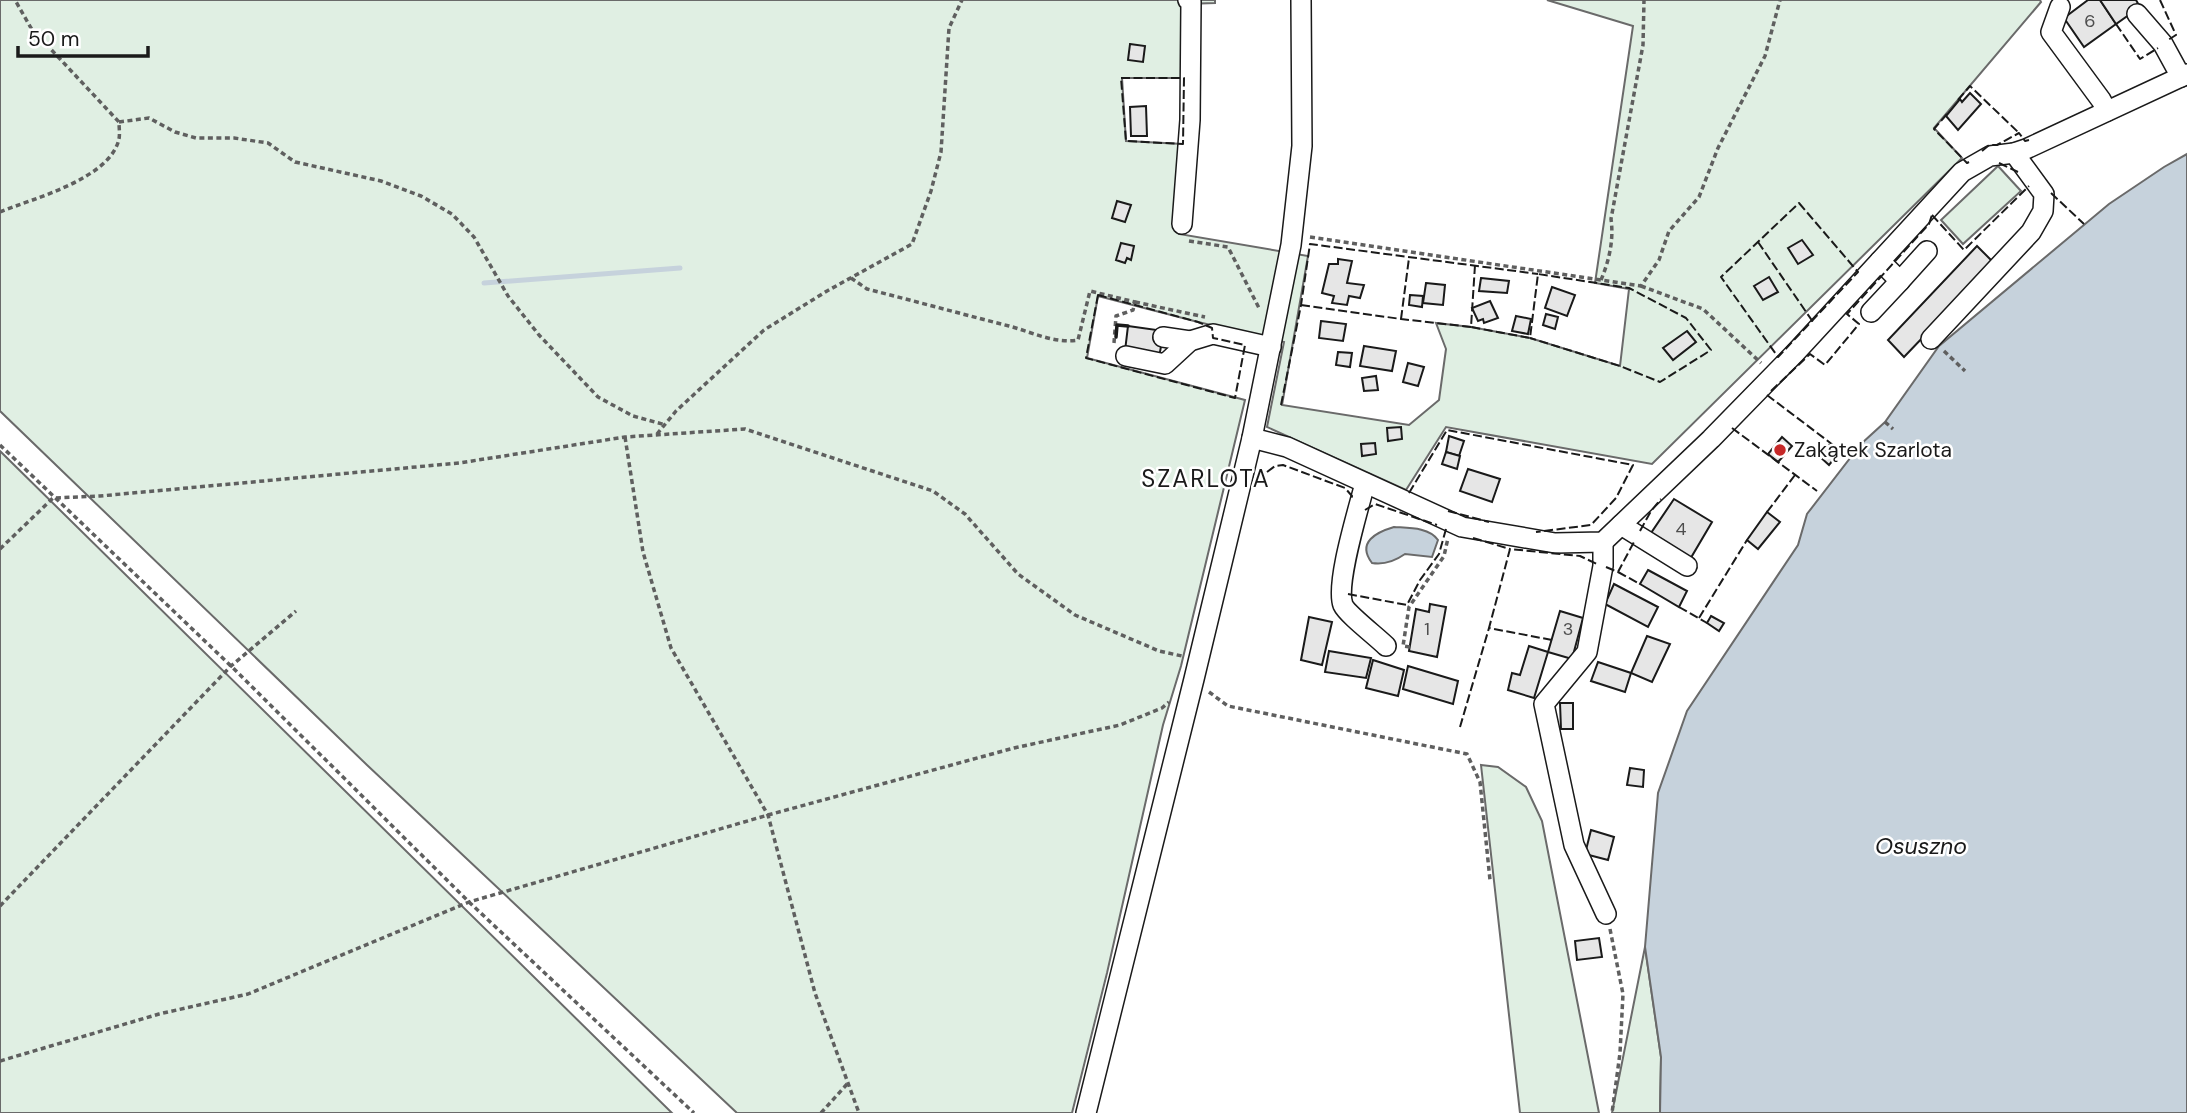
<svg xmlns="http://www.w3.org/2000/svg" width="2187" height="1113" viewBox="0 0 2187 1113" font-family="'DM Sans',sans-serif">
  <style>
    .green { fill: #e0efe3; stroke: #6a6a6a; stroke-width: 2 }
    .water { fill: #c6d2dc; stroke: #6a6a6a; stroke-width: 2 }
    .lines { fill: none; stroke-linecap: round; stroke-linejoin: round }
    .stream { stroke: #c6d2dc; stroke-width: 5 }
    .building { fill: #e6e6e6; stroke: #1a1a1a; stroke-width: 2 }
    .minor-casing { stroke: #1a1a1a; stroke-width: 22 }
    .path { stroke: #5f5f5f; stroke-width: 3.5; stroke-dasharray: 5 3.5; stroke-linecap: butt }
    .minor { stroke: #fff; stroke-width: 19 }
    .fence { stroke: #1a1a1a; stroke-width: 2; stroke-dasharray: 9 3.5; stroke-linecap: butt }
    .wall { stroke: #1a1a1a; stroke-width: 3.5 }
    .poi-dot { fill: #c62828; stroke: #fff; stroke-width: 2.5 }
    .labels { text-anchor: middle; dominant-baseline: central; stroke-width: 5; stroke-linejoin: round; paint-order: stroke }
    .number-label { font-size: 18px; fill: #4d4d4d }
    .poi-label { font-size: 21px; fill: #1a1a1a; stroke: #fff; text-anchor: start }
    .water-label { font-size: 23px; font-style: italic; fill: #1a1a1a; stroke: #fff }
    .quarter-label { font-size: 24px; letter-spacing: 2px; fill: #1a1a1a; stroke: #fff }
  </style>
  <rect width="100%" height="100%" fill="#fff"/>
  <g class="green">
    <path d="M0,0H1215V3L1184,4V78H1122L1126,141L1183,144L1179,234L1308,256L1282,405L1409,425L1439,400L1446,349L1436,323L1471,327L1530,338L1620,366L1629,289L1595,283L1633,26L1547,0H2040L2041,2L1934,128L1962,158L1652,464L1446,427L1406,490L1267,427L1284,342L1198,322L1098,296L1087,358L1245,400L1181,666L1163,725L1107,973L1072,1113H737L367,765L0,411Z"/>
    <path d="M1998,166L2021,191L1963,244L1941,220Z"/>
    <path d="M0,451L672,1113H0Z"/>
    <path d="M1481,765L1498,767L1526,787L1542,821L1599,1113H1520Z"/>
    <path d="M1645,947L1661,1057L1660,1113H1612Z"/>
  </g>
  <g class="water">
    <path d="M2187,154V1113H1660L1661,1057L1645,947L1658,793L1687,711L1798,545L1807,514L1861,444L1885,422L1939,346L2109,204L2164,167Z"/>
    <path d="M1394,527C1408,528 1429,527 1438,540L1432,557L1405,554C1395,561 1384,565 1372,563C1356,542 1377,532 1394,527Z"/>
  </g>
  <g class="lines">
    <path class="stream" d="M484,283L680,268"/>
  </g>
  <g class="building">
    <path d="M2088,0H2100L2116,24L2084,47L2064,18Z"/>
    <path d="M2100,0H2136L2140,7L2116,24Z"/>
    <path d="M1130,44L1145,46L1143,62L1128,60Z"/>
    <path d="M1970,93L1981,104L1958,130L1946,116L1960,99L1962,102Z"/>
    <path d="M1146,106L1147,136H1131L1130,107Z"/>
    <path d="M1117,201L1131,205L1125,222L1112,218Z"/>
    <path d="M1802,240L1813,255L1798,264L1788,248Z"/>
    <path d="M1121,243L1134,246L1131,260L1127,258L1125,263L1116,260Z"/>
    <path d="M1977,246L1994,263L1904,357L1888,340Z"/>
    <path d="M1338,259L1352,261L1347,283L1364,285L1360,298L1349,296L1347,305L1332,303L1334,296L1322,293L1329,264H1338Z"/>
    <path d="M1769,277L1778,292L1763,300L1754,286Z"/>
    <path d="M1481,278L1509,281L1507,293L1479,291Z"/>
    <path d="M1426,283L1445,285L1443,305L1423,303Z"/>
    <path d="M1552,287L1575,295L1567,316L1545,308Z"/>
    <path d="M1410,295L1423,296L1422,307L1409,305Z"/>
    <path d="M1490,301L1498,318L1484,323L1483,319L1478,321L1472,308Z"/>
    <path d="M1546,314L1558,317L1555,329L1543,325Z"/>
    <path d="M1516,316L1531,319L1528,334L1512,331Z"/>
    <path d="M1321,321L1346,324L1343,341L1319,338Z"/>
    <path d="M1128,326L1164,331L1159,357L1125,351Z"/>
    <path d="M1687,331L1696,342L1673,360L1663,348Z"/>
    <path d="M1364,346L1396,351L1392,371L1360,366Z"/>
    <path d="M1338,352L1352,353L1350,367L1336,365Z"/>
    <path d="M1408,363L1424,367L1418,386L1403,382Z"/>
    <path d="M1376,376L1378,390L1364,391L1362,378Z"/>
    <path d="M1401,427L1402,439L1388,441L1387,428Z"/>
    <path d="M1449,436L1464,441L1459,456L1446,452Z"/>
    <path d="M1782,437L1792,446L1778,462L1768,454Z"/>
    <path d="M1375,443L1376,454L1362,456L1361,444Z"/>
    <path d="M1829,445L1838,454L1829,465L1819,456Z"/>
    <path d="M1446,452L1460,456L1457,469L1442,464Z"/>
    <path d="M1468,469L1500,479L1492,502L1460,491Z"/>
    <path d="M1674,499L1712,522L1689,561L1649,536Z"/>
    <path d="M1767,512L1780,522L1758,549L1747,540Z"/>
    <path d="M1648,570L1687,591L1679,607L1640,584Z"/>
    <path d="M1614,584L1658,607L1648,627L1605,604Z"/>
    <path d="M1430,604L1446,607L1437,657L1409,651L1416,609L1429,612Z"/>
    <path d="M1560,611L1583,618L1572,659L1548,652Z"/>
    <path d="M1711,616L1724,623L1719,631L1707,623Z"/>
    <path d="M1309,617L1332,622L1322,665L1301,660Z"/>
    <path d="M1647,636L1670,644L1652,682L1631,673Z"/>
    <path d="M1529,646L1548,652L1534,698L1508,690L1512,673L1520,675Z"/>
    <path d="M1329,651L1371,658L1366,678L1325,672Z"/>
    <path d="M1373,660L1404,670L1398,696L1366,688Z"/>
    <path d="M1598,662L1631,673L1625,692L1591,681Z"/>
    <path d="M1408,666L1458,681L1453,704L1403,689Z"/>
    <path d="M1560,703H1573V729H1561Z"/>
    <path d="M1630,768L1644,770L1643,787L1627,785Z"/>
    <path d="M1591,830L1614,837L1608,860L1585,854Z"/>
    <path d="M1599,938L1602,957L1577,960L1575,941Z"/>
  </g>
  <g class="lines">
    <g class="minor-casing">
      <g id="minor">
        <path d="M2060,7L2051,32L2101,100L2107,111"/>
        <path d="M2137,14L2163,44L2181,77"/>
        <path d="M1182,224L1190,120L1191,2L1188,0"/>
        <path d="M1880,261L1900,281L1927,251"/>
        <path d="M1871,312L1900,281"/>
        <path d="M1163,337L1190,341"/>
        <path d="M1931,339L2031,232L2043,211L2044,194L2014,153"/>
        <path d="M1126,356L1165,364L1190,341L1213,334L1271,347"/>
        <path d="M1252,438L1287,447L1462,527L1555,543L1603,542L1711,439L1796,352L1962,172L1990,156L2014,153L2026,149L2187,74"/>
        <path d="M1365,483C1359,508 1335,583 1343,605C1347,614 1377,637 1386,646"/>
        <path d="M1621,525L1687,566"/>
        <path d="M1603,542V566L1587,652L1544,704L1574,845L1606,914"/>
        <path d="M1086,1113L1194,679L1252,438L1291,245L1302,146L1301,0"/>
      </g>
    </g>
    <g class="path">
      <path d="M119,122L149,118L175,132L196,138H234L268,143L295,162L381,181L421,196L452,214L474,237L508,296L539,335L598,397L633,416L666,425"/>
      <path d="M0,212C34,198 110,179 119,139C120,134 119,127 119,122L31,28L15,0"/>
      <path d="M1310,237L1641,286L1659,260L1669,231L1699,197L1718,148L1765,56L1780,0"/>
      <path d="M1189,241L1228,247L1259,308"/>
      <path d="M851,278L867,289C914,301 962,314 1009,326C1032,332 1054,344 1078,340L1090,291L1135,302L1133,310L1116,316L1114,343"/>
      <path d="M1601,280C1609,261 1614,240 1611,219L1643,45L1644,0"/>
      <path d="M1641,286L1703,309L1761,363"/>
      <path d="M1135,302L1205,317"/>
      <path d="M1944,351L1965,371"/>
      <path d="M1885,422L1893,429"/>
      <path d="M657,434L676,411L764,330L827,291L912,244L931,191L941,152L949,28L962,0"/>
      <path d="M625,437L643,552L671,648L768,815L815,993L859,1113"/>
      <path d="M0,445L231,666L469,902L694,1113"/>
      <path d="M0,549L53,498L100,496L459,463L625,437L745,429L933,491L965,514L1018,574L1075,615L1159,651L1182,656"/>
      <path d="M1410,647L1403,646L1409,607L1444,556L1448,538"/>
      <path d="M1209,692L1228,706L1467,754L1480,782L1490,880"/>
      <path d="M0,906L231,666L296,611"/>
      <path d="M1610,929L1623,994L1620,1053L1612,1113"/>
      <path d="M0,1061L159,1014L248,994L469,902L768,815L1014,748L1120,725L1162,708L1169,702"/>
      <path d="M821,1113L848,1083"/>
    </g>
    <use href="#minor" class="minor"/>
    <g class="fence">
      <path d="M2160,0L2176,35L2168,40"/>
      <path d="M2116,24L2140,59L2158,48"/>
      <path d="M1121,78H1184L1183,144L1126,141Z"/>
      <path d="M1958,100L1970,86L2019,133"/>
      <path d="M1947,114L1934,129L1967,163L1969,162"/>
      <path d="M1982,151L1989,145H1997L2019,133L2025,141L2029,140"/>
      <path d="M1999,163L2018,172"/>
      <path d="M2051,193L2084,224"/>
      <path d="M1799,203L1858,272L1778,357L1721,277Z"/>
      <path d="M1932,215L1964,250L2029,186"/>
      <path d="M1758,242L1813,322"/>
      <path d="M1475,265L1471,327L1530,338L1538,274L1629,288L1686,318L1711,350L1660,382L1620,366L1530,338"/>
      <path d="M1098,295L1198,322L1212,328L1213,338L1245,345L1235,398L1086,358Z"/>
      <path d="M1301,305L1401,319L1471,327"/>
      <path d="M1401,319L1409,258"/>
      <path d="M1771,391L1810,354L1825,365L1859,324L1847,314L1929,224L1932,215"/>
      <path d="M1767,395L1845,454"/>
      <path d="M1281,405L1301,305L1310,244L1538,274"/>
      <path d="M1732,428L1817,491"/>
      <path d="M1267,472L1275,466L1283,465L1345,488L1352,496L1351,501"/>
      <path d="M1409,493L1447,430L1633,465L1616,498L1591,525L1536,532"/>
      <path d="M1365,510L1375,504L1437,525"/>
      <path d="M1448,511L1489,522"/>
      <path d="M1767,512L1795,475"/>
      <path d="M1640,531L1651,511L1661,499"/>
      <path d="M1473,538L1510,549"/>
      <path d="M1606,567L1618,572L1635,540"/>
      <path d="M1618,572L1640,584"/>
      <path d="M1348,594L1407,605L1420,580L1439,554L1446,529"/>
      <path d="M1679,607L1707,623"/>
      <path d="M1699,618L1747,540"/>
      <path d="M1552,640L1489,628L1510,549L1580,556L1597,564L1596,566"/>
      <path d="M1460,727L1489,628"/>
    </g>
    <path class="wall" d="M1116,337L1117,325L1128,326"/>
  </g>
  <circle class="poi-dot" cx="1780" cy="450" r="7"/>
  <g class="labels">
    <g class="number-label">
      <text x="2090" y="21">6</text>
      <text x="1681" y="529">4</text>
      <text x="1427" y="629">1</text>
      <text x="1568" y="629">3</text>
    </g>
    <g class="poi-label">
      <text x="1794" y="450">Zakątek Szarlota</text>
    </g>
    <g class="water-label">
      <text x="1921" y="846">Osuszno</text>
    </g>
    <g class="quarter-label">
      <text x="1206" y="478">SZARLOTA</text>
    </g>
  </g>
  <path d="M18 46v10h130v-10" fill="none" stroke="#1a1a1a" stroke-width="3.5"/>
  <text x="28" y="46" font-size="21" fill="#1a1a1a" stroke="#ffffff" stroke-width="5" paint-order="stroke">50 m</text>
</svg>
